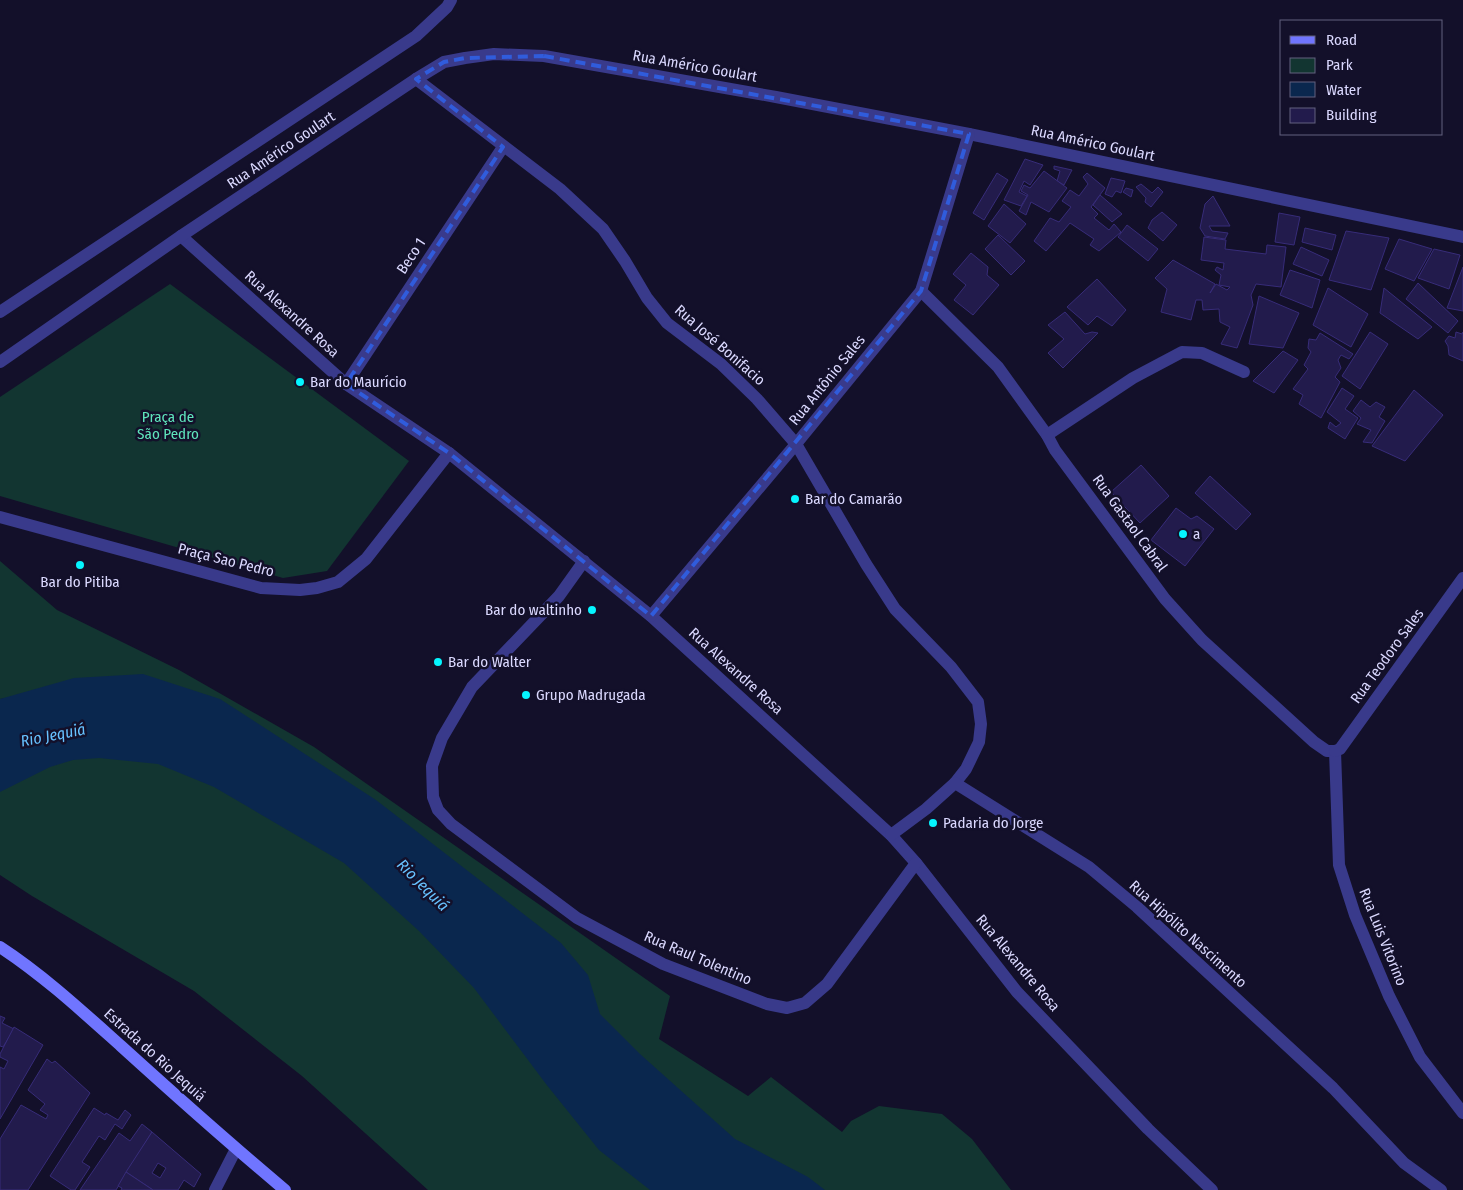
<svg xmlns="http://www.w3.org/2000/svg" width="1463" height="1190" viewBox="0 0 1463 1190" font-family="'Fira Sans Condensed',sans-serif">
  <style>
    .green { fill: #123531 }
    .water { fill: #0a274e }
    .building { fill: #221b4c; stroke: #372c79; fill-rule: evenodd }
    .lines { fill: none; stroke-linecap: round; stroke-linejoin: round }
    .minor { stroke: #393a8b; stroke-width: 12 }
    .secondary { stroke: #7075ff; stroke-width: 12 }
    .marked { fill: none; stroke: #305cdc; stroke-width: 4; stroke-dasharray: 10 6; stroke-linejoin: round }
    .poi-dot { fill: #05f5ff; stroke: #13102a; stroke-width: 2 }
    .labels { text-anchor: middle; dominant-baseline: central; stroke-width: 5; stroke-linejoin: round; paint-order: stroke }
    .street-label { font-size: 15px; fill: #dbd9ff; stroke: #13102a }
    .poi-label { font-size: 15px; fill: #dbd9ff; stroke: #13102a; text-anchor: start }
    .park-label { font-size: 15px; fill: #5fe5bc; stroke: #13102a }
    .water-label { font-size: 16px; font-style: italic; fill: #67c2ff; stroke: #13102a }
  </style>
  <rect width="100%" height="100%" fill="#13102a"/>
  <g class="green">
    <path d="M170,284L409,461L327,571L283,578L0,496V397Z"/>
    <path d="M0,561L57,610L179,670L314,747L670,996L659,1039L748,1096L771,1077L842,1132L851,1121L879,1106L942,1114L972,1139L1011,1190H804L728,1149L368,811L7,698L0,699Z"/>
    <path d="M162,748L353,850L676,1190H428L302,1076L194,991L32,896L0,875V774L44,752Z"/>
  </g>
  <path class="water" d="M143,674L220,699L376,800L561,943L588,975L600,1014L640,1054L735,1139L808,1177L825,1190H650L599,1150L546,1084L474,988L419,931L344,863L214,787L158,764L99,758L73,760L50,767L0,792V699L74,678Z"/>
  <g class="building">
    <path d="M1025,159L1043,165L1030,185L1024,181L1019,192L1027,196L1021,206L1004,200Z"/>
    <path d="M1054,166L1072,170L1064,185L1057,181L1060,171L1054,169Z"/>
    <path d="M1044,171L1067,188L1049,212L1031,202L1026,215L1019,211L1028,195L1021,191L1024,185L1030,188Z"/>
    <path d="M997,173L1008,180L984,220L973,213Z"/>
    <path d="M1087,173L1105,188L1091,207L1098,214L1094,218L1109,230L1114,224L1121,232L1099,251L1090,245L1094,239L1070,223L1046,251L1034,241L1050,218L1059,222L1071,207L1062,201L1070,190L1079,196L1088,184L1083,177Z"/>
    <path d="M1111,178L1125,181L1121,193L1116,191L1112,197L1105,194Z"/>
    <path d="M1141,184L1152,193L1158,187L1163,192L1151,207L1145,202L1146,198L1136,187Z"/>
    <path d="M1126,188L1133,190L1131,197L1123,192Z"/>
    <path d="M1100,195L1122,214L1112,222L1093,205Z"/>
    <path d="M1213,196L1230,226H1209L1212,231L1228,233L1225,239L1205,236L1200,228L1205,204Z"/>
    <path d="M1004,204L1026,224L1010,243L988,226Z"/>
    <path d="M1162,212L1177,225L1163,241L1148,228L1152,220Z"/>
    <path d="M1279,213L1300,217L1294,245L1275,242Z"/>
    <path d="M1127,225L1158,249L1148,261L1118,237Z"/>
    <path d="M1305,228L1336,235L1332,250L1302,242Z"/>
    <path d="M1346,231L1389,238L1371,290L1329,280Z"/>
    <path d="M998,235L1025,261L1011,275L985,249Z"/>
    <path d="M1204,237L1226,240L1225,249L1266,254L1267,245L1286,247L1281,287L1256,284L1251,295L1253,305L1237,348L1221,344L1230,327L1220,322L1219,309L1203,310L1202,300H1196L1191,320L1161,312L1167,289L1155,278L1173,260L1215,284L1210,293L1216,284L1227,290L1230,287L1219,285L1221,275L1215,270L1217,267L1223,270L1224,263L1201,260Z"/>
    <path d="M1399,239L1432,249L1414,281L1385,269Z"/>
    <path d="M1301,247L1329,260L1322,276L1293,264Z"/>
    <path d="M1434,249L1460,255L1449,289L1418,278Z"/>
    <path d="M971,253L988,267L987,275L999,285L973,315L954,300L966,285L953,274Z"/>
    <path d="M1463,267V311L1447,308Z"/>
    <path d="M1290,270L1320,280L1312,308L1280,295Z"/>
    <path d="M1097,279L1126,310L1112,326L1097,316L1088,325L1067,307Z"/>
    <path d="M1418,283L1458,321L1448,333L1406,299Z"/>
    <path d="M1328,288L1368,314L1351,347L1313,325Z"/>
    <path d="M1384,288L1432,327L1418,339L1380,313Z"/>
    <path d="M1259,296L1299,313L1283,348L1249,344Z"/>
    <path d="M1065,312L1085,334L1092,332L1098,333L1063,368L1048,353L1064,339L1048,325Z"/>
    <path d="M1370,332L1388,344L1360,389L1342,376Z"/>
    <path d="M1456,332L1462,334L1463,332V361L1449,355L1448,346L1445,341L1449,336L1455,338Z"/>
    <path d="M1320,333L1353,354L1349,359L1341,355L1338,360L1341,368L1335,377L1340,382L1321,418L1299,404L1303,395L1293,389L1308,369L1304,365L1311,352L1308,348L1309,339L1316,340Z"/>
    <path d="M1283,351L1298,360L1274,393L1253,381Z"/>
    <path d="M1342,388L1354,396L1345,409L1358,418L1345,439L1328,428L1330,422L1336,427L1341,423L1327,412Z"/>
    <path d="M1414,390L1443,415L1405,461L1372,446Z"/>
    <path d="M1361,400L1370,407L1376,402L1385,407L1379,417L1385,421L1372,443L1363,442L1371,430L1357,424L1361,418L1353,411Z"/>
    <path d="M1141,465L1169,496L1140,523L1111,492Z"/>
    <path d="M1210,476L1251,514L1236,530L1195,493Z"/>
    <path d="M1176,508L1191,519L1197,516L1214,529L1185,566L1151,540Z"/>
    <path d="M0,1016L5,1018L2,1023L14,1029L3,1047L0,1046Z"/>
    <path d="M14,1027L43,1045L0,1119V1067L4,1069L8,1061L0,1057V1054Z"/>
    <path d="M47,1059L52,1063L55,1061L90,1093L28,1190H0V1139L21,1105L46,1119L48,1115L40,1110L45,1104L28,1090Z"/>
    <path d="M94,1108L105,1115L106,1113L118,1120L125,1110L131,1115L122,1129L115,1124L105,1140L99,1136L82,1162L90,1167L75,1190H71L50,1176Z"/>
    <path d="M142,1124L152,1132L116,1190H80L119,1133L130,1141Z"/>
    <path d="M152,1132L201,1174L194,1187L184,1180L178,1190H153L126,1172ZM158,1163L166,1168L160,1178L152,1173Z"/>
    <path d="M126,1172L153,1190H121L122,1188L118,1186Z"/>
  </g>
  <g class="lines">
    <g class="minor">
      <path d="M416,79L560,189L603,229L625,261L647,298L667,323L721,364L757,399L796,444L866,564L895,609L951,667L978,702L981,724L979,742L966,769L955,783"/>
      <path d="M181,236L346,384L449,453L651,616L891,835L916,863L1017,992L1148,1129L1212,1190"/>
      <path d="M921,291L998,367L1047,435L1055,450L1165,599L1202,640L1314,742L1327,751H1335"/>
      <path d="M0,312L416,36L447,7L451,0"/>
      <path d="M0,362L181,236L416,79L444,62L465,58L494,54L544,56L776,97L969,134L1463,237"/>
      <path d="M346,384L503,147"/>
      <path d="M1047,435L1133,378L1182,352L1202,353L1244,372"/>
      <path d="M0,517L261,588L300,590L317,588L338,582L366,559L449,453"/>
      <path d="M584,561L559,596L472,687L442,738L432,766L433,797L438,810L451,824L577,918L663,964L767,1004L787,1008L805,1003L827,984L916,863"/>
      <path d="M651,616L796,444L921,291L969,134"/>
      <path d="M1335,751L1339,865L1355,915L1389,996L1420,1057L1463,1113"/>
      <path d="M1335,751L1340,749L1463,578"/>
      <path d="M891,835L926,809L955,783L1089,867L1137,907L1333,1088L1404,1163L1441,1190"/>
      <path d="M215,1190L236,1149"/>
    </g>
    <path class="secondary" d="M0,947C43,975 83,1012 121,1046C175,1095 229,1143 285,1190"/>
  </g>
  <path class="marked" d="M544,56L969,134L921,291L651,616L449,453L346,384L503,147L416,79L444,62L465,58Z"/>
  <g class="poi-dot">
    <circle cx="300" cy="382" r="5"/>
    <circle cx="795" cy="499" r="5"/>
    <circle cx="1183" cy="534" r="5"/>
    <circle cx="80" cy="565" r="5"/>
    <circle cx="592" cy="610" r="5"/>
    <circle cx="438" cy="662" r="5"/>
    <circle cx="526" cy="695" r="5"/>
    <circle cx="933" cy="823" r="5"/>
  </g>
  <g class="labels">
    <g class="street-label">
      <text transform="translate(695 66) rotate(10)">Rua Américo Goulart</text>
      <text transform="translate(1093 143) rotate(12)">Rua Américo Goulart</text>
      <text transform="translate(281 150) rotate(-34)">Rua Américo Goulart</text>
      <text transform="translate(411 256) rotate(-57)">Beco 1</text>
      <text transform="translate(292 314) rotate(42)">Rua Alexandre Rosa</text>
      <text transform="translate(720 345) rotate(41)">Rua José Bonifacio</text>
      <text transform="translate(827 380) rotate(-51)">Rua Antônio Sales</text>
      <text transform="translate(1130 523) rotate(54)">Rua Gastaol Cabral</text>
      <text transform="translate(226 560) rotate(14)">Praça Sao Pedro</text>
      <text transform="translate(1387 656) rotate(-54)">Rua Teodoro Sales</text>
      <text transform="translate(736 671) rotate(42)">Rua Alexandre Rosa</text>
      <text transform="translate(1188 934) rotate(42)">Rua Hipólito Nascimento</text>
      <text transform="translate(1383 937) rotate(68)">Rua Luis Vitorino</text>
      <text transform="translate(698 958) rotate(23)">Rua Raul Tolentino</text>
      <text transform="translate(1018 963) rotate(50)">Rua Alexandre Rosa</text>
      <text transform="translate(155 1055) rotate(42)">Estrada do Rio Jequiá</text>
    </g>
    <g class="poi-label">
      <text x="310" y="382">Bar do Maurício</text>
      <text x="805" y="499">Bar do Camarão</text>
      <text x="1193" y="534">a</text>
      <text x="80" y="582" text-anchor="middle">Bar do Pitiba</text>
      <text x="582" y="610" text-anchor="end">Bar do waltinho</text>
      <text x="448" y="662">Bar do Walter</text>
      <text x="536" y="695">Grupo Madrugada</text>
      <text x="943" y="823">Padaria do Jorge</text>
    </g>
    <g class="park-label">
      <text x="168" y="417">Praça de<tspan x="168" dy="17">São Pedro</tspan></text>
    </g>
    <g class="water-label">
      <text transform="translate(53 735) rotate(-11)">Rio Jequiá</text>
      <text transform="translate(423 885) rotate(45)">Rio Jequiá</text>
    </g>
  </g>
  <rect x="1280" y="20" width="162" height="115" fill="#13102a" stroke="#63607f"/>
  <rect x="1290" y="36" width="25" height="8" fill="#7075ff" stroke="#63607f"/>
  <text x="1326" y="45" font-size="15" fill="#dbd9ff">Road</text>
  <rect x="1290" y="58" width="25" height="15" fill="#123531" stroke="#63607f"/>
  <text x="1326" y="70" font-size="15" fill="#dbd9ff">Park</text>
  <rect x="1290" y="82" width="25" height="15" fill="#0a274e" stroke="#63607f"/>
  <text x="1326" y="95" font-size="15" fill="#dbd9ff">Water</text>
  <rect x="1290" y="108" width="25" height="15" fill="#221b4c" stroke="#63607f"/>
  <text x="1326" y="120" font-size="15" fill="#dbd9ff">Building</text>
</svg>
